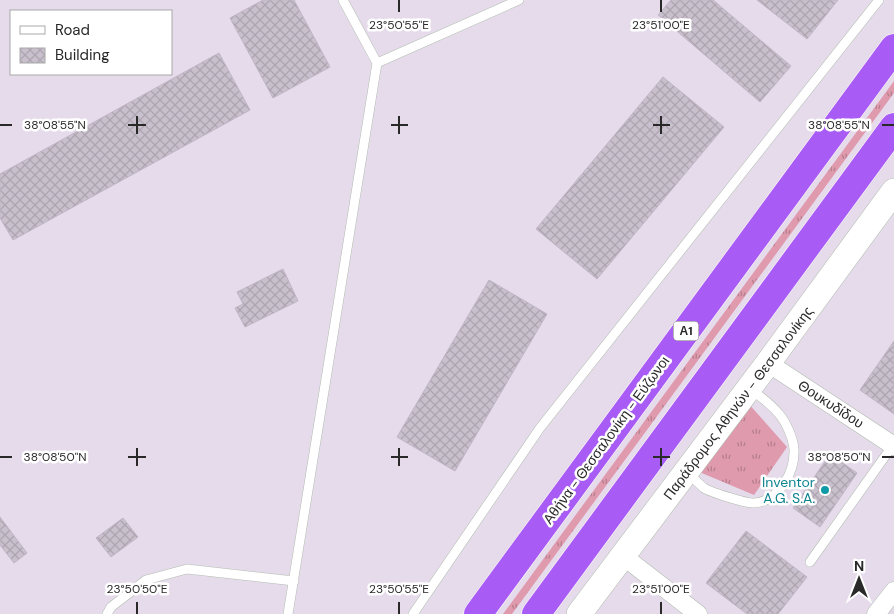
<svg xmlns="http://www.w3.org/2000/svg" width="894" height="614" viewBox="0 0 894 614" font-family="'DM Sans',sans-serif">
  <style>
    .grass { fill: url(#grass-tufts) }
    .building { fill: url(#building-cross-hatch); stroke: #c1b5c6 }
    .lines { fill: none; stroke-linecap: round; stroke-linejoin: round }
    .lane-casing { stroke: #b1bcaf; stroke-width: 10 }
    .street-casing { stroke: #b1bcaf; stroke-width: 19 }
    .secondary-casing { stroke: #b1bcaf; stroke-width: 26 }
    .highway-casing { stroke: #fff; stroke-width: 29 }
    .lane { stroke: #fff; stroke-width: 9 }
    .street { stroke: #fff; stroke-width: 18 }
    .secondary { stroke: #fff; stroke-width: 25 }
    .highway { stroke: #a95bf6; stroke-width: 28 }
    .ticks { fill: none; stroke: #292929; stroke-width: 2 }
    .culture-dot { fill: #0f9aa8; stroke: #fff; stroke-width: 2 }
    .labels { text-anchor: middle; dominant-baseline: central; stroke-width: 5; stroke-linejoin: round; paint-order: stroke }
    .shield { fill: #fff; stroke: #696969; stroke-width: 1 }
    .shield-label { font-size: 12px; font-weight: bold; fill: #292929 }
    .street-label { font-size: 14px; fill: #292929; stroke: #fff }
    .culture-label { font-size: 14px; fill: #0d838f; stroke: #fff; text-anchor: end }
    .ticks-label { font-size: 12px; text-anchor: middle; fill: #292929; stroke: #fff; stroke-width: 5; stroke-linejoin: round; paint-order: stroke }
  </style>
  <defs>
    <pattern id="grass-tufts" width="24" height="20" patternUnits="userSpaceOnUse" patternTransform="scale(1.25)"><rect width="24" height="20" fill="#df9aad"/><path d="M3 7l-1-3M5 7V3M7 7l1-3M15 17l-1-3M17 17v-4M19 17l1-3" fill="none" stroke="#b57e8d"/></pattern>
    <pattern id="building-cross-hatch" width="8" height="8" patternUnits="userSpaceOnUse" patternTransform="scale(1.25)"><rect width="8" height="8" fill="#c9c0cd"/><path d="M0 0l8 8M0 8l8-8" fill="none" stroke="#ada5b0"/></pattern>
  </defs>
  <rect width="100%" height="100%" fill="#e5dbeb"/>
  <g class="grass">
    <path d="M894,81V93L512,614H503Z"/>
    <path d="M748,403L787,447L754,495L697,471Z"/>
  </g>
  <g class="building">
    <path d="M263,0H294L330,67L273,98L230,18Z"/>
    <path d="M671,0H713L791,66L760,102L658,15Z"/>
    <path d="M757,0H838L807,39Z"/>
    <path d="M219,53L250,110L13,240L0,218V174Z"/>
    <path d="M663,77L724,127L597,279L536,229Z"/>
    <path d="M283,269L298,301L245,327L235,308L243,304L237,292Z"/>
    <path d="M489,280L547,314L455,471L397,437Z"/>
    <path d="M894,341V414L860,390Z"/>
    <path d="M830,454L857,473L820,527L793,508Z"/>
    <path d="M0,517L27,553L14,563L0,545Z"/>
    <path d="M123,518L138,537L111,557L96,538Z"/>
    <path d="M746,531L807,577L778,614H747L706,583Z"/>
  </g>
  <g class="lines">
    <g class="lane-casing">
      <g id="lane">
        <path d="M343,0L377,63"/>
        <path d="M687,472C692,477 698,483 704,488C710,492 747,504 755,503C780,500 795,472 794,449C793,438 786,422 779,414C771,404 760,396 750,389"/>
        <path d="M810,562L893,445"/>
        <path d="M107,614L111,607L146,580L187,569L294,581"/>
        <path d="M288,614L377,63L519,0"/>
        <path d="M413,614L540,428L879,0"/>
      </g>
    </g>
    <g class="street-casing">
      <g id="street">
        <path d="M768,363L894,446"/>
        <path d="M623,556L698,614"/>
        <path d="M876,614L894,591"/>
      </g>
    </g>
    <g class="secondary-casing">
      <path id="secondary" d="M579,614L768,363L894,191"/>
    </g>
    <g class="highway-casing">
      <g id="highway">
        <path d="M478,614L894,48"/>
        <path d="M536,614L894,127"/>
      </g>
    </g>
    <use href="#lane" class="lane"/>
    <use href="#street" class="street"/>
    <use href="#secondary" class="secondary"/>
    <use href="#highway" class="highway"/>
  </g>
  <path class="ticks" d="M399,0V12M661,0V12M137,116V134M399,116V134M661,116V134M0,125H12M128,125H146M391,125H408M653,125H670M882,125H894M137,448V466M399,448V466M661,448V466M0,457H12M128,457H146M391,457H408M653,457H670M882,457H894M137,602V614M399,602V614M661,602V614"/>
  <circle class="culture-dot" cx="825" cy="490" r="5"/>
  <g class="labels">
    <rect class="shield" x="673.5" y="321.5" width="25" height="19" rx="4"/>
    <g class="shield-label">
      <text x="686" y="331">Α1</text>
    </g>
    <g class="street-label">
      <text transform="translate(738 403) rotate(-53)">Παράδρομος Αθηνών - Θεσσαλονίκης</text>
      <text transform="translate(831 404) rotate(33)">Θουκυδίδου</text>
      <text transform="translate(606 440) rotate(-54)">Αθήνα - Θεσσαλονίκη - Εύζωνοι</text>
    </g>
    <g class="culture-label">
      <text x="815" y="482">Inventor<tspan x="815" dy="16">A.G. S.A.</tspan></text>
    </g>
  </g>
  <g class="ticks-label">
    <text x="399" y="29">23°50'55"E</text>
    <text x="661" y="29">23°51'00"E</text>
    <text x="55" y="129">38°08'55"N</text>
    <text x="839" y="129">38°08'55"N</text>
    <text x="55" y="461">38°08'50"N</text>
    <text x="839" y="461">38°08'50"N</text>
    <text x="137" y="593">23°50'50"E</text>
    <text x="399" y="593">23°50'55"E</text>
    <text x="661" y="593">23°51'00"E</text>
  </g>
  <rect x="10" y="10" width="162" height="65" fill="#ffffff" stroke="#a9a9a9"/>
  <rect x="20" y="26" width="25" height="8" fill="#ffffff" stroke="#a9a9a9"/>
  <text x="55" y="35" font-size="15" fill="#292929">Road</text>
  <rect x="20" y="48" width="25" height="15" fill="url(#building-cross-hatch)" stroke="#a9a9a9"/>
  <text x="55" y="60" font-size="15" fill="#292929">Building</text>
  <g transform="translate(859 579)" stroke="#ffffff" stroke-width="4" paint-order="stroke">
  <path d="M0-4L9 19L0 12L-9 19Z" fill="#292929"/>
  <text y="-8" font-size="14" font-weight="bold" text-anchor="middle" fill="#292929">N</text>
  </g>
</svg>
